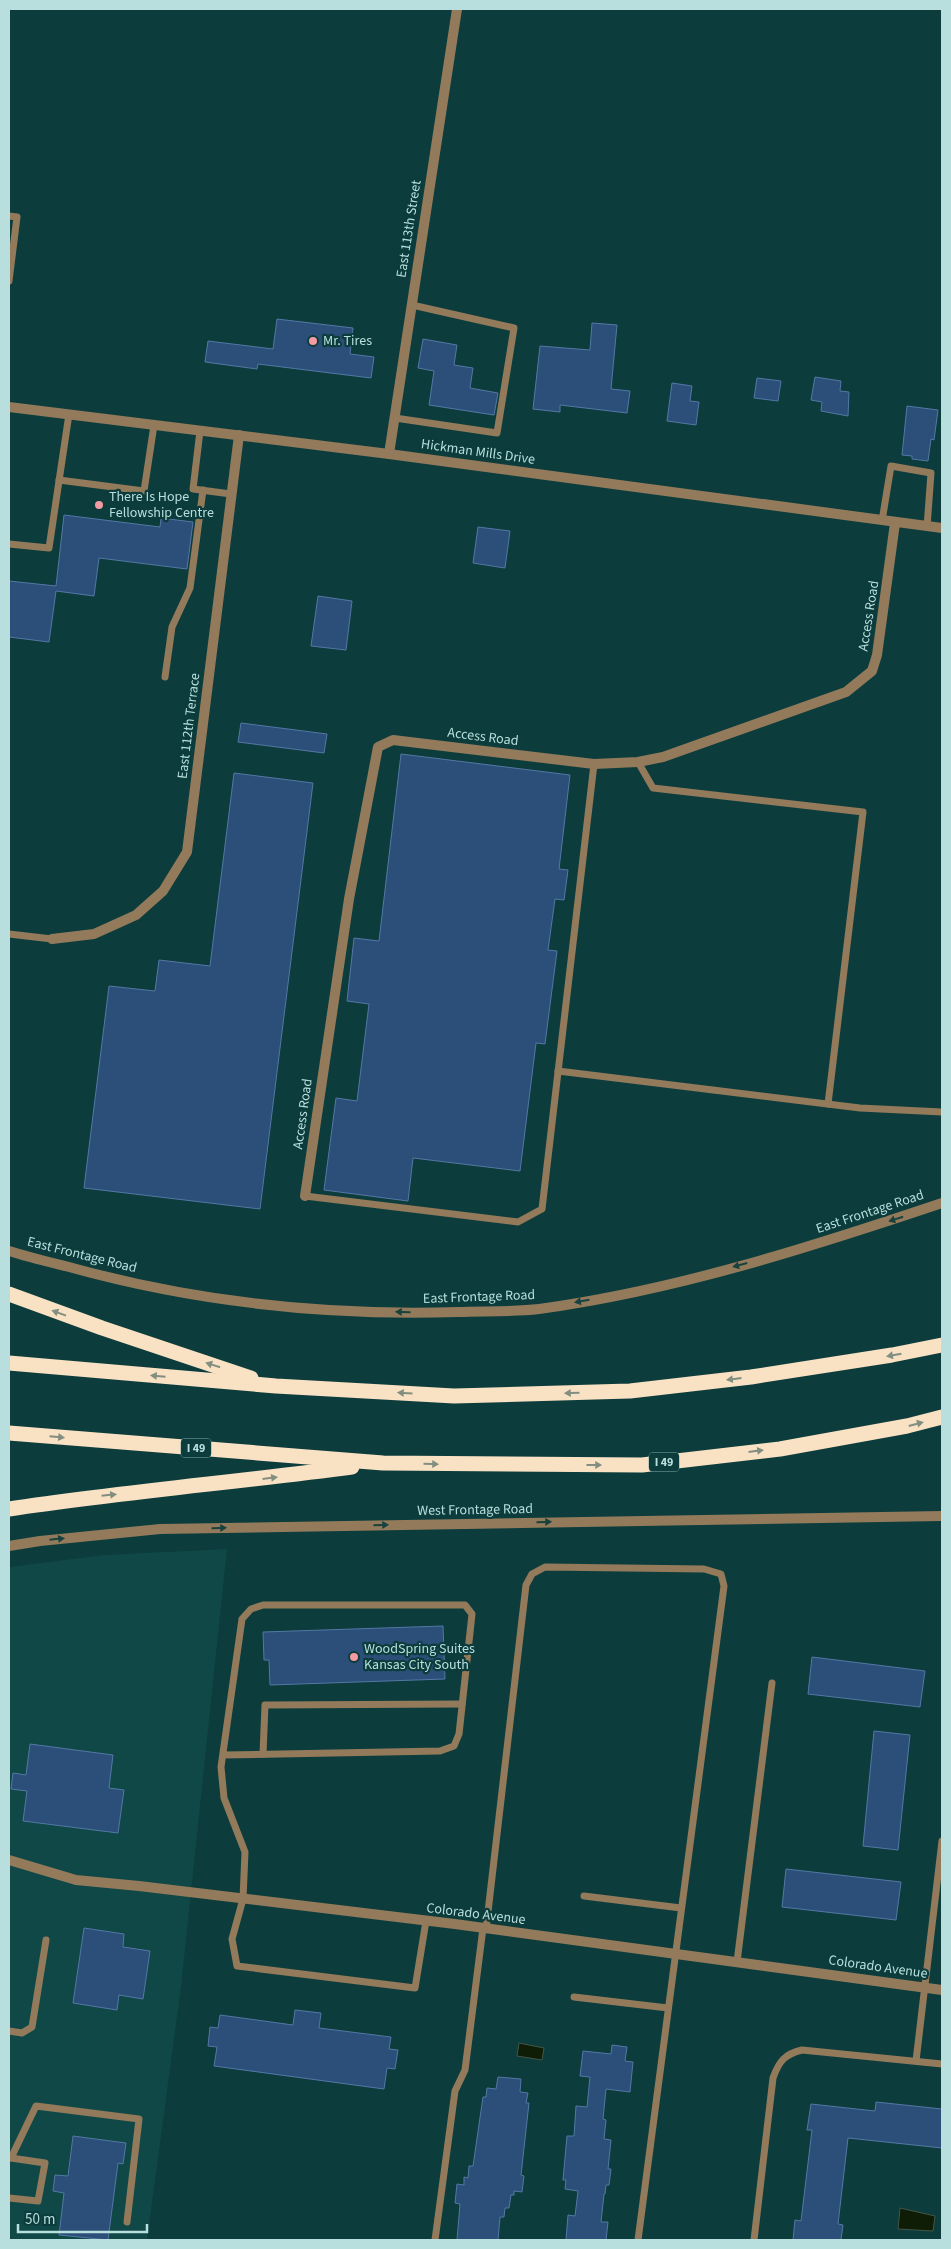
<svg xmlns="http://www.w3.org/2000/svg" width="951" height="2249" viewBox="0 0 951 2249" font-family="'Source Sans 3',sans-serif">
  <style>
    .built { fill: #0f4847 }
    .water { fill: #0f1d06; stroke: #425747 }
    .building { fill: #2c4f79; stroke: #5378a5 }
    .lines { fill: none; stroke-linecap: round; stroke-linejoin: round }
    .service { stroke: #927a5b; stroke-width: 7 }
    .minor { stroke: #927a5b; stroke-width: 10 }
    .tertiary { stroke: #927a5b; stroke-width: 10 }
    .motorway { stroke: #f9e1c3; stroke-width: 15 }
    .oneway { fill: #19423f }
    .oneway2 { fill: #828e80 }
    .poi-dot { fill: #f49aa2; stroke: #0c3c3c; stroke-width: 2 }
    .labels { text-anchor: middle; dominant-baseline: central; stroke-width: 4.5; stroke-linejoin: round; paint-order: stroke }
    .shield { fill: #0c3c3c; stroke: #84aead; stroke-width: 1 }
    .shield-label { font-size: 12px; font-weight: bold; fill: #b8dfde }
    .street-label { font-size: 14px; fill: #b8dfde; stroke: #0c3c3c }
    .poi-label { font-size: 14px; fill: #b8dfde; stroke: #0c3c3c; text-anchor: start }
  </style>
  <rect width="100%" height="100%" fill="#0c3c3c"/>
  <path class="built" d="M227,1549L181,1987L147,2240H9V1567L104,1555Z"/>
  <g class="water">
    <path d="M519,2043L544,2048L542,2060L517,2056Z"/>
    <path d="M900,2208L935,2216L933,2231L898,2229Z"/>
  </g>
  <g class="building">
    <path d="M277,319L353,328L350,354L374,357L371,378L258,364L257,369L205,362L208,341L273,349Z"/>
    <path d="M592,323L617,325L611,389L630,391L627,413L560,405V412L533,409L540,346L590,350Z"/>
    <path d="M423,339L457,345L454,365L473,368L470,388L498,393L494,415L429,405L434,371L418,368Z"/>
    <path d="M815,377L841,381L840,391L849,392L848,416L821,411L822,402L811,400Z"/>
    <path d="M757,378L781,381L778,401L754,398Z"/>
    <path d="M672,383L692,386L690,401L699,402L696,425L667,421Z"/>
    <path d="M907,406L938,410L934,440L931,439L928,461L912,459V456L902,455Z"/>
    <path d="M64,515L160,527L161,518L193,522L187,569L99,558L94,596L56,591L49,642L9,637V581L56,586Z"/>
    <path d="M478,527L510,531L505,568L473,563Z"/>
    <path d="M318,596L352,601L346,650L311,646Z"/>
    <path d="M241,723L327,734L324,753L238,742Z"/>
    <path d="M401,754L570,775L559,869L568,870L564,900L555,899L548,950L557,951L545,1044L536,1043L520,1171L413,1158L408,1201L324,1190L336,1098L357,1101L369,1004L347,1001L354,938L379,941Z"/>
    <path d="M234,773L313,783L260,1209L84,1188L109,986L155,991L159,960L210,966Z"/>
    <path d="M443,1626L445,1679L270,1685L269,1660H264L263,1632Z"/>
    <path d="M812,1657L925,1671L920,1707L808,1694Z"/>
    <path d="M874,1731L910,1735L898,1850L863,1846Z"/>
    <path d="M30,1744L113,1755L109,1788L124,1790L118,1833L23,1821L27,1791L11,1789L13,1773L26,1775Z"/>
    <path d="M786,1869L901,1882L896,1920L782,1907Z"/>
    <path d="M84,1928L124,1934L123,1947L150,1951L143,1999L119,1995L117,2010L73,2003Z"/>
    <path d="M295,2010L321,2013L319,2028L391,2037L389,2049L398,2050L395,2069L387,2068L384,2089L214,2066L217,2047L208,2046L210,2027L218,2028L220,2015L293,2025Z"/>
    <path d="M612,2045L627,2047L625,2061L633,2062L630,2092L606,2089L603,2119L606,2120L604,2139L611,2140L608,2169H611L609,2185H606L605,2194H604L601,2222H608L606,2240H566L568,2215L575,2216L578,2191L565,2189L566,2180H563L567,2136H574L576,2106L587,2107L590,2077L580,2076L583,2051L611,2054Z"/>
    <path d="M498,2077L521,2079L520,2092L528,2093L526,2103H529L521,2175L524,2176L522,2192L514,2191V2195H511L509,2208H505L504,2217H500L498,2240H457L460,2204L455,2203L457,2184L464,2185V2177L468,2178L469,2166H473L483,2097H486L487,2088L496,2089Z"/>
    <path d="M876,2102L942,2109V2148L848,2138L838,2224L843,2225L841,2240H793L795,2220L801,2221L812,2130H807L811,2104L875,2111Z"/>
    <path d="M73,2136L126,2143L123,2164L118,2163L108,2240L59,2235L64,2193L53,2191L55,2175L68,2176Z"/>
  </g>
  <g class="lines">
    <g class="service">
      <path d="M9,216L17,217L9,281"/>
      <path d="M395,418L497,433L514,328L412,305"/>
      <path d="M200,431L193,489L231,494"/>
      <path d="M59,480L144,491L154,425"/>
      <path d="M882,521L891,466L931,473L927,527"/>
      <path d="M9,544L49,548L69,414"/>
      <path d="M165,677L172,627L190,588L203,490"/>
      <path d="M638,762L653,788L863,812L828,1104"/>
      <path d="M9,934L52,939"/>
      <path d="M558,1071L860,1108L942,1112"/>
      <path d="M305,1196L518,1222L542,1209L594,764"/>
      <path d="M263,1754L265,1705L462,1704"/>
      <path d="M223,1755L440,1751L454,1746L459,1734L472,1614L465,1605H263L251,1609L242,1619L221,1767L224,1798L245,1852L243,1899L232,1939L237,1966L415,1988L426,1921"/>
      <path d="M584,1896L681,1908"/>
      <path d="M486,1929L526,1585L532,1574L545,1567L704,1569L721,1574L724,1586L638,2240"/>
      <path d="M737,1962L772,1683"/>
      <path d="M574,1997L668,2008"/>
      <path d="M9,2031L22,2033L32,2027L46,1940"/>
      <path d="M916,2061L942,1841"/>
      <path d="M9,2158H11L36,2106L139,2119L127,2222"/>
      <path d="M9,2198L38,2201L45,2163L11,2158"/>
      <path d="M435,2240L455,2091L465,2070L483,1928"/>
      <path d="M754,2240L773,2078C779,2061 785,2054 802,2050L942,2064"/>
    </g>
    <g class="minor">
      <path d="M389,454L457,9"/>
      <path d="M52,939L94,934L136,915L163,891L187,852L239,435"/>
      <path d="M305,1196L349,899L378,747L393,740L594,764L638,762L663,757L846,692L872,671L877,655L895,523"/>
      <path d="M9,1860L76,1880L139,1886L455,1924L942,1990"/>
    </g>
    <g class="tertiary">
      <path d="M9,407L389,454L942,528"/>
      <path d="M9,1251C28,1257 49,1262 69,1267C195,1302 327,1316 458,1312C485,1311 513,1312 539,1309C677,1290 811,1247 942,1203"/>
      <path d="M9,1546L40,1541L160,1529L942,1516"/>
    </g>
    <g class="motorway">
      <path d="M9,1294L102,1328L251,1378"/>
      <path d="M9,1363L276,1386L454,1396L630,1391L751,1377L892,1355L942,1345"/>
      <path d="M9,1433L383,1463L642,1465L780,1449L907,1426L942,1417"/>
      <path d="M9,1509C123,1492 238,1482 352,1467"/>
    </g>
  </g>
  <defs><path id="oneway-solid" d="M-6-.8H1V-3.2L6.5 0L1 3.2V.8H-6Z" transform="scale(1.25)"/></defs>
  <g class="oneway">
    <use href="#oneway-solid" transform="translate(896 1219) rotate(162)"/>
    <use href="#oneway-solid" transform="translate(740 1265) rotate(165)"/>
    <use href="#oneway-solid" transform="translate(582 1301) rotate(170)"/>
    <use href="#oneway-solid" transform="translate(403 1312) rotate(-178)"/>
    <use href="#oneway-solid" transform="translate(544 1522) rotate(-1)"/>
    <use href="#oneway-solid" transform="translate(381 1525) rotate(-1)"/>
    <use href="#oneway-solid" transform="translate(219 1528) rotate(-1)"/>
    <use href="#oneway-solid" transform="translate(57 1539) rotate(-6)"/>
  </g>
  <g class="oneway2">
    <use href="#oneway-solid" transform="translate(59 1313) rotate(-160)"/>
    <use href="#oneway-solid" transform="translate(894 1355) rotate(170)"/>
    <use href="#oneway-solid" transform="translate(213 1365) rotate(-162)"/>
    <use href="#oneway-solid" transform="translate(158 1376) rotate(-175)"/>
    <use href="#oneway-solid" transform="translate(734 1379) rotate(173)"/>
    <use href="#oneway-solid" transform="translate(405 1393) rotate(-177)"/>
    <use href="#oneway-solid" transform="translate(572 1393) rotate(178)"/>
    <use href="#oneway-solid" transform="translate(916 1424) rotate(-15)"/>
    <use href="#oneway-solid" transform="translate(57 1437) rotate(5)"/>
    <use href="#oneway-solid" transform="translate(756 1451) rotate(-7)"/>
    <use href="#oneway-solid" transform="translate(431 1464) rotate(1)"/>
    <use href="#oneway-solid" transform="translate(594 1465)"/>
    <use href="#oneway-solid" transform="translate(270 1478) rotate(-7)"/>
    <use href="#oneway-solid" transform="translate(109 1495) rotate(-6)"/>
  </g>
  <g class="poi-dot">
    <circle cx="313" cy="341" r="5"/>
    <circle cx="99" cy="505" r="5"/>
    <circle cx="354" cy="1657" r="5"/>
  </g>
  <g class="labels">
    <g class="shield">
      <rect x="181" y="1438.5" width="30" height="19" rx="4"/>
      <rect x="649" y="1452.5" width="30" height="19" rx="4"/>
    </g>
    <g class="shield-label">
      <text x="196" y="1448">I 49</text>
      <text x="664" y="1462">I 49</text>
    </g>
    <g class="street-label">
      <text transform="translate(409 229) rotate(-81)">East 113th Street</text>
      <text transform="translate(478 452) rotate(8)">Hickman Mills Drive</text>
      <text transform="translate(869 616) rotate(-81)">Access Road</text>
      <text transform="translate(189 726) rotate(-83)">East 112th Terrace</text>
      <text transform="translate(483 737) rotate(7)">Access Road</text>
      <text transform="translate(303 1114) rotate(-82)">Access Road</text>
      <text transform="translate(870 1212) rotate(-18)">East Frontage Road</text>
      <text transform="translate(82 1255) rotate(14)">East Frontage Road</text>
      <text transform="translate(479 1297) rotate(-2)">East Frontage Road</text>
      <text transform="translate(475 1510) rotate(-1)">West Frontage Road</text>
      <text transform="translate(476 1914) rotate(7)">Colorado Avenue</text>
      <text transform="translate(878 1967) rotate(8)">Colorado Avenue</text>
    </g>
    <g class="poi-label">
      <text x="323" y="341">Mr. Tires</text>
      <text x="109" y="497">There Is Hope<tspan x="109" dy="16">Fellowship Centre</tspan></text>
      <text x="364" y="1649">WoodSpring Suites<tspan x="364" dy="16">Kansas City South</tspan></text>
    </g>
  </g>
  <rect width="951" height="2249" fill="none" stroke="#b8dfde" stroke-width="20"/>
  <path d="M18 2224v8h129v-8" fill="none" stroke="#b8dfde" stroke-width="2.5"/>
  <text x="25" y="2224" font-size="15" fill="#b8dfde" stroke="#0c3c3c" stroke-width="4" paint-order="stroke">50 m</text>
</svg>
